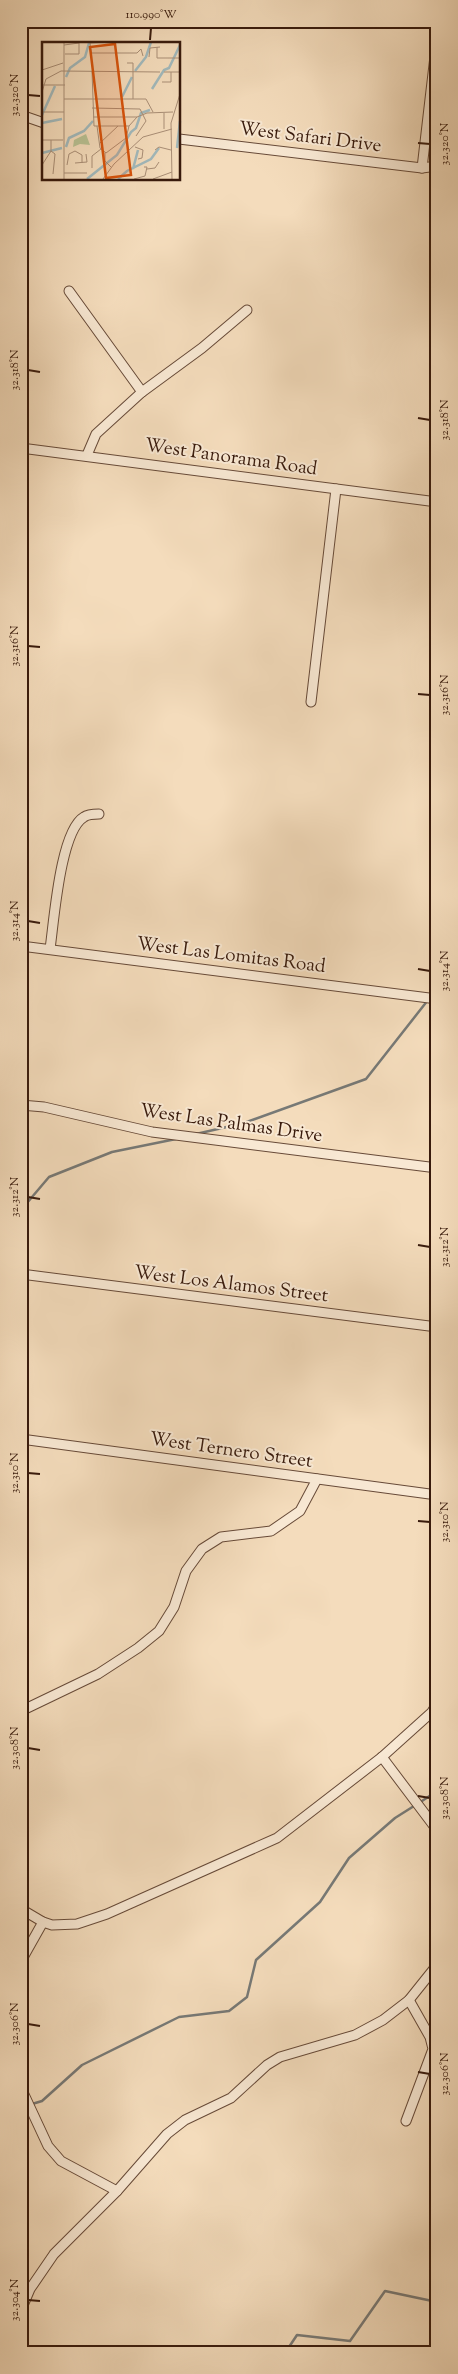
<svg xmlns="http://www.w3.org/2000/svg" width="458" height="2374" viewBox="0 0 458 2374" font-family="'Sorts Mill Goudy',serif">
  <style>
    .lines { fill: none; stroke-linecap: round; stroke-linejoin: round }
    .stream { stroke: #777976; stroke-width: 2.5 }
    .minor-casing { stroke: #674a38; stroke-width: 11 }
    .minor { stroke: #f8e8d3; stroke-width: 9 }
    .ticks { fill: none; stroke: #381a0c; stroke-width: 2 }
    .labels { text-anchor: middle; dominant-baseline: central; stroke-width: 4; stroke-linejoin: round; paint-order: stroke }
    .street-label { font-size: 19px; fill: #381a0c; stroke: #f8e8d3 }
    .inset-river { fill: none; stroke: #a1b9bc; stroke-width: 2.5 }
    .inset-road { fill: none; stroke: #a98e76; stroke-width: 1 }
    .view { fill: #d6530c; fill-opacity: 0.15; stroke: #d6530c; stroke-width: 2.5 }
    .inset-edge { fill: none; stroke: #381a0c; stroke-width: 2.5 }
    .neatline { fill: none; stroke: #381a0c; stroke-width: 2 }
    .ticks-label { font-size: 12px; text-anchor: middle; fill: #381a0c }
  </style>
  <rect width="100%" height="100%" fill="#f4dcbc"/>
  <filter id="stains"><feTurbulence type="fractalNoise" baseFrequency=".004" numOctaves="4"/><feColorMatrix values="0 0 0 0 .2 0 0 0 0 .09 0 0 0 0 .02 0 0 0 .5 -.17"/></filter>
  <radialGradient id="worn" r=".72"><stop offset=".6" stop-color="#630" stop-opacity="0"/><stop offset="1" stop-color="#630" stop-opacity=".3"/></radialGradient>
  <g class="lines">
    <g class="stream">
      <path d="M431,996L437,989"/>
      <path d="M196,1134L244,1123L366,1079L428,1000"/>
      <path d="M21,1210L49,1177L112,1152L176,1139"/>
      <path d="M419,1803L437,1791"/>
      <path d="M32,2104L42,2101L82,2065L179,2017L229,2011L247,1997L256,1960L320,1902L349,1858L395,1818L414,1806"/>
      <path d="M285,2353L297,2335L350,2341L385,2291L437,2302"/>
    </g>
    <g class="minor-casing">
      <g id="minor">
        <path d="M21,115L44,123"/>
        <path d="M179,139L422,168L437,166"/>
        <path d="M422,168L437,39"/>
        <path d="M69,291L142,392"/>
        <path d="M21,448L437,502"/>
        <path d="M87,455L96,434L142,392L202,348L247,310"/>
        <path d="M311,702L336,489"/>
        <path d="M21,946L437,999"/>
        <path d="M50,949C54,922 60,831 84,817C88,814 94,814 99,814"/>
        <path d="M21,1105L44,1107L152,1132L437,1168"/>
        <path d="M21,1274L437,1327"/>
        <path d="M21,1439L437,1495"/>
        <path d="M21,1711L98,1674L138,1648L159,1631L174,1607L186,1571L202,1549L221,1537L271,1531L300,1511L317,1479"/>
        <path d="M382,1757L437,1830"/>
        <path d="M21,1909L43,1922L52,1925L77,1924L107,1914L277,1838L382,1757L432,1712L437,1704"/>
        <path d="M21,1961L43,1922"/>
        <path d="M21,2088L48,2146L61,2161L117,2191"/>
        <path d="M406,2121L433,2049L430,2037L409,2000"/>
        <path d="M21,2310L30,2289L54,2254L117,2191L167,2134L185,2120L231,2098L267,2065L280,2057L355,2035L383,2020L409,2000L437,1965"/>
      </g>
    </g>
    <use href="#minor" class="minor"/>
  </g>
  <path class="ticks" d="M150,40L151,28M28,95L40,96M418,143L430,144M28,370L40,372M418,418L430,420M28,646L40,647M418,694L430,695M28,921L40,923M418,969L430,971M28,1197L40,1199M418,1245L430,1247M28,1473L40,1474M418,1521L430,1522M28,1748L40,1750M418,1796L430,1798M28,2024L40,2026M418,2072L430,2074M28,2300L40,2301"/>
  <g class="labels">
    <g class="street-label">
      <text transform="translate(310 138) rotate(7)">West Safari Drive</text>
      <text transform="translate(231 458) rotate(8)">West Panorama Road</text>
      <text transform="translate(231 956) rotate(7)">West Las Lomitas Road</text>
      <text transform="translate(231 1124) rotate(8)">West Las Palmas Drive</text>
      <text transform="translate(231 1285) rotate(7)">West Los Alamos Street</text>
      <text transform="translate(231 1451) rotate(8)">West Ternero Street</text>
    </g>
  </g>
  <g transform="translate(42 42)">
    <rect width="138" height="138" fill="#f4dcbc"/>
    <path d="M44,92L48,103L38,102L31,105L32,98Z" fill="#b8c193"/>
    <path class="inset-river" d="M93,29L104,15L109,0M24,35L28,26L43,15L47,1M110,47L122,28L127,26L138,3M80,55L90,35M0,73L13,44M0,81L20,77M24,105L27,96L42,89L51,79M135,106L138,79M0,111L20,106M91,127L96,108M45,137L75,113L89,90L94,86L99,71L108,68M76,137L85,129L109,117L117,106"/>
    <path class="inset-road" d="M48,0L49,11H95L99,7L101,14M48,1L64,0M22,3L37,1M115,5V16H138M23,12H37V0M107,15L108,6L118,5M85,21H91V57M0,28L21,21M50,29L52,84H87L95,75L105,71L131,70M122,30H138M120,40H129V30M0,43H23M0,50L4,37L19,29L118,30M22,57H104L111,70M50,66L98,67L104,79L94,94M0,70H22M122,71V87M51,75H95M55,84L58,106L64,111L84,96L87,84M0,98H21M9,98V109L13,112L11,132M58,101L76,84M93,105L101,108L100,116L96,117M113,108L117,105L129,108M63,111V119L69,125M33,121L45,120L44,112M0,123L9,109M25,123L27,112L33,109L40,113V121M50,126V114L59,107M105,127L113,126L117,120M22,131H45M22,137V0M61,137L72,122L101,95L130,87M92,137L103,134L105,125H102M111,137L130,130M130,137L129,81L138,52"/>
    <path class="view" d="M73,2L89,133L64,136L48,5Z"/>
    <rect width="138" height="138" class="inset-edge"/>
  </g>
  <rect width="458" height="2374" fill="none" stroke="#f4dcbc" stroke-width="55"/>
  <rect x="28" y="28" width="402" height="2318" class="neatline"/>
  <g class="ticks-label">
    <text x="151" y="18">110.990°W</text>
    <text transform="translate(14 95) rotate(-90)" y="4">32.320°N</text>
    <text transform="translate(444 144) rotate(-90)" y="4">32.320°N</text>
    <text transform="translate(14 370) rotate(-90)" y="4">32.318°N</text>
    <text transform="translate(444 420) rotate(-90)" y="4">32.318°N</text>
    <text transform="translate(14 646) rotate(-90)" y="4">32.316°N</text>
    <text transform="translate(444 695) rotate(-90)" y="4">32.316°N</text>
    <text transform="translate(14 921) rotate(-90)" y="4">32.314°N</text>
    <text transform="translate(444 971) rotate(-90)" y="4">32.314°N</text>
    <text transform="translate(14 1197) rotate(-90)" y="4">32.312°N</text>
    <text transform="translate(444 1247) rotate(-90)" y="4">32.312°N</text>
    <text transform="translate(14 1473) rotate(-90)" y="4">32.310°N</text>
    <text transform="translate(444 1522) rotate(-90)" y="4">32.310°N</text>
    <text transform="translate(14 1748) rotate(-90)" y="4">32.308°N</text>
    <text transform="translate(444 1798) rotate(-90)" y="4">32.308°N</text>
    <text transform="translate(14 2024) rotate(-90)" y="4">32.306°N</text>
    <text transform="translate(444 2074) rotate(-90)" y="4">32.306°N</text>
    <text transform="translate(14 2300) rotate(-90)" y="4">32.304°N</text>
  </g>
  <rect width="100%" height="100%" filter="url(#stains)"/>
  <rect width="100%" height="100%" fill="url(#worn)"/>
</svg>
